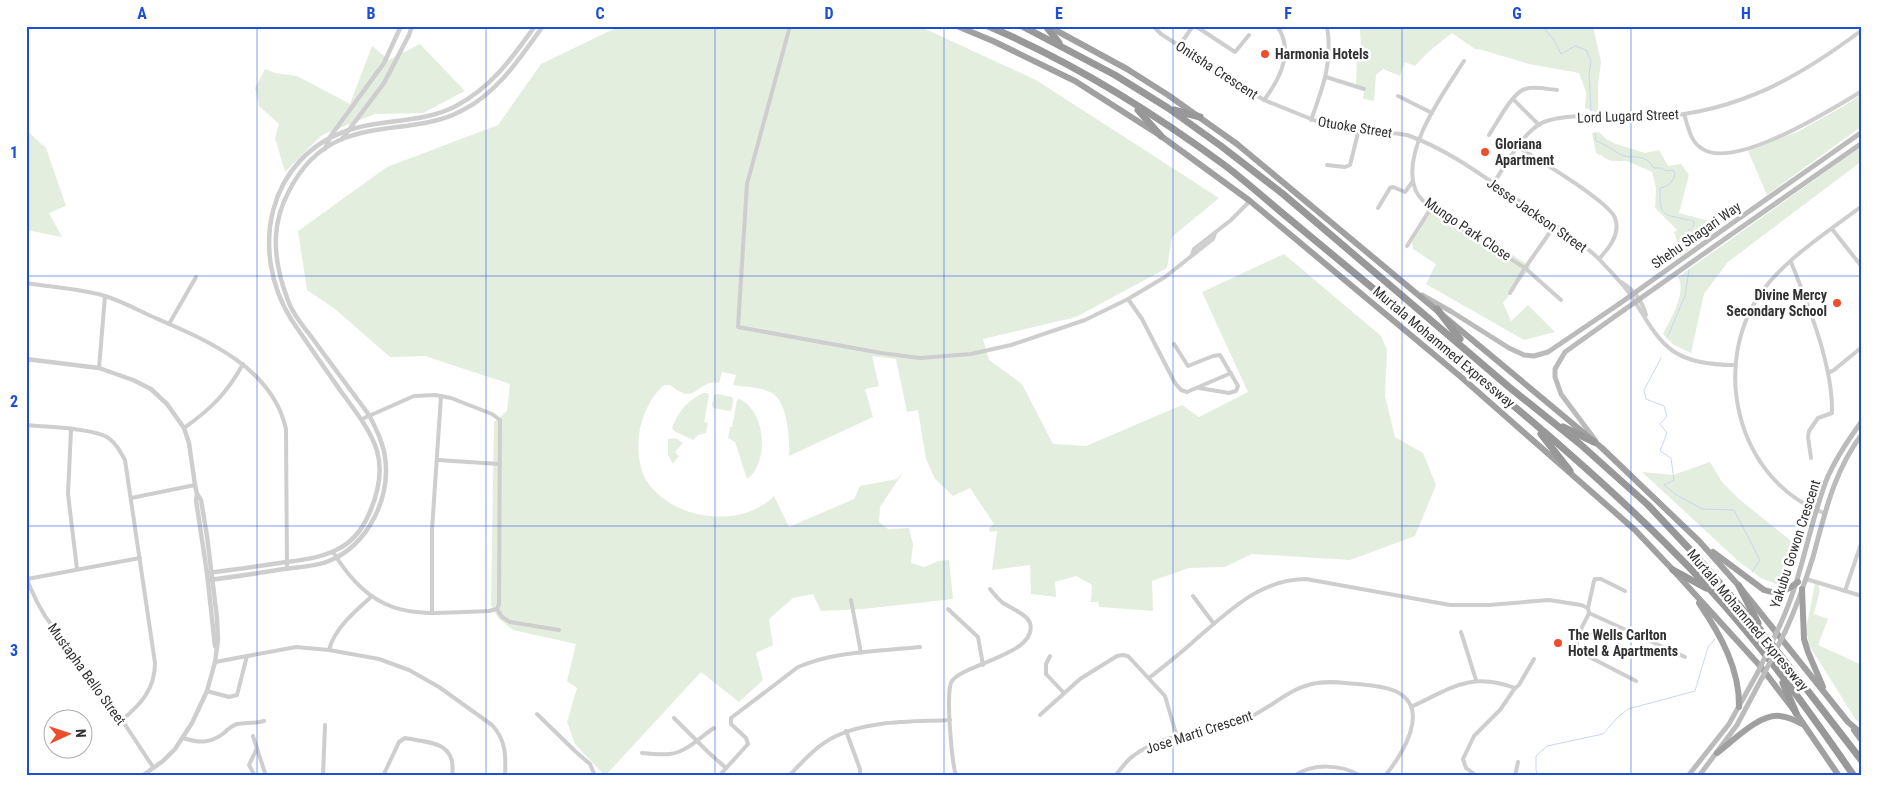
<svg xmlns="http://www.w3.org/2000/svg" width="1888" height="802" viewBox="0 0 1888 802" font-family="'Roboto Condensed',sans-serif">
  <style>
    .green { fill: #e3eede }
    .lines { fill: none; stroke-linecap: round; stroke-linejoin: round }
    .stream { stroke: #cad7ee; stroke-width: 1 }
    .minor { stroke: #cecece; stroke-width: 4 }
    .tertiary { stroke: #cecece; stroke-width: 4.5 }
    .secondary { stroke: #bbb; stroke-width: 5 }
    .trunk { stroke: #a0a0a0; stroke-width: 6 }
    .motorway { stroke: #989898; stroke-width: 7 }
    .secondary-bridge { stroke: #bbb; stroke-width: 5 }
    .grid { fill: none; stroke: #1d4ed8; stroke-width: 1; stroke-opacity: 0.55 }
    .poi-dot { fill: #ee4e2c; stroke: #fff; stroke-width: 2 }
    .labels { text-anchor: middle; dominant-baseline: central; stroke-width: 5; stroke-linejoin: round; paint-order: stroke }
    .poi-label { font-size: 14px; font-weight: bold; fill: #313131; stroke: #fff; text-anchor: start }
    .street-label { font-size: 14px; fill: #313131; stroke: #fff }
    .neatline { fill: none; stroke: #1d4ed8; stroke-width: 2 }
    .grid-label { font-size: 16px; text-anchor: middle; font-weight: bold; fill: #1d4ed8 }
  </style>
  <rect width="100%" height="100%" fill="#fff"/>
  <g class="green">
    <path d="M620,26H919L1036,80L1219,198L1172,237L1167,268L1076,317L983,339L989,360L1022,384L1053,444L1086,446L1182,405L1199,417L1248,392L1202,292L1284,254L1381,336L1387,350L1385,396L1395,437L1423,453L1436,485L1415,536L1350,560L1252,554L1225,567L1189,568L1152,581L1153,611L1099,607L1098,602H1091L1092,585L1076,576L1055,582L1056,597L1031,594L1030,565L992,570L997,531L990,532L989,528L994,524L970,488L953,496L935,479L926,459L918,410L907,412L896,359L872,356L879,386L865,389L873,417L789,456C790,441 788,402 772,393C762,387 745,387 733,385L736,375L722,372L719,383C697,378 697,408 670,385H664C653,394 645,410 641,424C637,441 637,464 646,480C671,520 741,530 774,496L789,527L854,499L860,486L897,479L904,471L880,507L879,522L888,529L909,528L913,544L911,563L924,567L939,561L949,560L953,599L863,609L821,611L813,594L793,598L769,619L773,645L756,653L763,680L739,702L701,672L605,776L575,744L567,722L577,688L567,681L576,644L513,630L498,618L491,605L494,422L507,411L510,384L425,356L390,357L335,309L307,290L298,231L387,167L498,125L541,64Z"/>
    <path d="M1353,26H1593L1601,62L1598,85V113L1585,108L1586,92L1579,73L1529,64L1482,50L1475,49L1452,33L1427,53L1415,66L1405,62L1400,76L1383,69L1376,75L1374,101L1363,99L1364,91L1356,88V86L1357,49H1361L1360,29H1354Z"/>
    <path d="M420,44L465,91L423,113L375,114L322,135L285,172L275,138L279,124L259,106L255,88L265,69L275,73L297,76L350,104L372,46L389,60Z"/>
    <path d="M1862,94V126L1767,195L1748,151L1797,132L1844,106Z"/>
    <path d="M26,130L46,148L66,206L49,213L62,237L26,230Z"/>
    <path d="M1599,132L1606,139L1616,144L1645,153L1659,150L1668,166L1681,164L1689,175L1679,213L1709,221L1710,234L1680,256L1678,243L1674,232L1677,230L1655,208L1656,188L1652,172L1627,161H1612L1604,158L1602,155H1599L1596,153L1592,133Z"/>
    <path d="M1862,146V161L1728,262L1704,294L1691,353L1674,345L1663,334C1670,320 1687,293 1678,277Z"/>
    <path d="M1435,204L1531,267L1503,303L1511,321L1528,305L1555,332L1524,340L1426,284L1436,264L1413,249L1412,242Z"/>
    <path d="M703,393H707L709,395L704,422L708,423L706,433L698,435L693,440L674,431L672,428C678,412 687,401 703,393Z"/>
    <path d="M717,394L732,397L733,400L732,409L729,411L713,408L712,405L714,395Z"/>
    <path d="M739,399C766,410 770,463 747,479L735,442L728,438L730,427H732L737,400Z"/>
    <path d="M676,438L683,443L675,452L679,456L673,464L668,455V439Z"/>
    <path d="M1710,462L1722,482L1739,499L1796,545L1783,587L1761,578L1737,560L1642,472L1673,475Z"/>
    <path d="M1816,579L1820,590L1814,614L1828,619L1818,645L1862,665V725L1856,720L1809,645L1806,629Z"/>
  </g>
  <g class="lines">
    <g class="stream">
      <path d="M1542,26L1554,40L1561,54L1575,46L1586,50L1591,61L1589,74L1591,111"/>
      <path d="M1595,133L1596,141C1605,144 1611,149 1618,153C1633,162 1642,150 1654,168H1661L1666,171L1673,170L1675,174C1672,183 1669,186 1660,188C1661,204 1657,214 1675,217C1682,218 1683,220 1691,220L1694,222V226L1683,235L1682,243L1685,251"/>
      <path d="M1667,338L1685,296L1689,270"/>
      <path d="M1661,358L1644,390L1646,399L1664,406L1667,416L1660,424L1667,433L1660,451L1671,458L1674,480L1664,485L1675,494L1702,509L1734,510L1760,560L1752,572"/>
      <path d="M1538,776L1536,770V756L1547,746L1603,734L1617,718L1628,709L1695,691L1708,647L1715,639"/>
    </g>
    <g class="minor">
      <path d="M790,26L747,184L738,327L881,353L920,358L971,354L1011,345L1085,320L1128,299L1165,277L1213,239L1215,233"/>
      <path d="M1153,26L1161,34L1264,100C1280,79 1295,51 1277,26"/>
      <path d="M1179,46L1193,26L1197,27L1235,52L1249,35"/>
      <path d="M1464,61C1444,92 1399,153 1416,191C1419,198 1425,203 1431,208L1525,268L1561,300"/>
      <path d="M1326,77L1364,89"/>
      <path d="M1398,96L1432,113"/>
      <path d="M1513,99L1539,125"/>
      <path d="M1264,100L1321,123L1407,135C1450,150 1488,180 1525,205C1550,222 1577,238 1599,259C1608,269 1619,280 1627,290C1642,310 1652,336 1673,351C1690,363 1714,365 1735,365"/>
      <path d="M1684,114C1688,126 1690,141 1701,148C1733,172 1832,109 1862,91"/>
      <path d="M1311,120C1323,87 1333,62 1327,26"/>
      <path d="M1489,135C1497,123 1512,93 1525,89C1534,86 1547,89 1557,90"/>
      <path d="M1518,147C1537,159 1609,201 1615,218C1621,234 1609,248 1599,259"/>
      <path d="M1327,165L1345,167L1350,165L1359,129"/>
      <path d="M1493,184C1505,166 1521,135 1540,124C1565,110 1629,119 1660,117C1741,110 1798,78 1862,30"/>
      <path d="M1378,208L1390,188L1393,187L1405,192L1413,181"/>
      <path d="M1832,229L1862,267"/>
      <path d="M1407,246L1431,208"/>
      <path d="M1192,255L1194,249L1231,220L1250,201"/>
      <path d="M1791,262C1808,305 1833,365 1832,413L1818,418L1809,431L1808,437L1811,458"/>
      <path d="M1621,282C1634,290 1642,300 1646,315"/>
      <path d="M26,283C50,287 83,289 105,296C121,301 136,309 151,316C204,339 272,366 286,429L287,569"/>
      <path d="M1510,293L1525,268L1555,225"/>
      <path d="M1128,299L1142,319L1175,383L1181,390L1187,392L1231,373"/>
      <path d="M169,324L196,277"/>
      <path d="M1174,344L1188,366L1213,356L1220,355L1238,386L1236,391L1229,393L1199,388"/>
      <path d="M99,368L105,296"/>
      <path d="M1828,373L1834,370L1862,347"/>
      <path d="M26,425C46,427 88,428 105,436C115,441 120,451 125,460L155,663C155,689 141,704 122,720"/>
      <path d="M184,428C211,409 227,393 243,364"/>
      <path d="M71,430L68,494L77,569"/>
      <path d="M438,460L499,464"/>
      <path d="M131,498L195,485"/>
      <path d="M1824,513C1736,480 1709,363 1763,290C1787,258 1830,230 1862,206"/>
      <path d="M333,552C377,623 416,614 489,611L497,609L499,604L500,420L492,414L451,398L435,395L414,396L362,419"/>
      <path d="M26,578L37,602L45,616L122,720L153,767"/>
      <path d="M27,579L140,558"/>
      <path d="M1806,579L1862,596"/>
      <path d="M1625,591L1601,579H1595L1594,581L1588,608L1589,613C1584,625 1573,638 1578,651L1636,681"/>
      <path d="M1845,591L1862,541"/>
      <path d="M1193,596L1214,624"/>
      <path d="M851,600L861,653"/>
      <path d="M497,609L502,617L510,622L559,630"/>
      <path d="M948,609L978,637L983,665"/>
      <path d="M432,613V530L441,396"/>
      <path d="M1589,613L1685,657"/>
      <path d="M1461,632L1476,680"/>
      <path d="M329,650C334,629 355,611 371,597"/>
      <path d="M1050,656L1046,664V674L1063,692"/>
      <path d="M215,662L296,647L329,650L379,659L409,670L439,687L492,725C506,740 506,756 505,776"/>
      <path d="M1149,678C1164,666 1180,654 1194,641C1227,613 1259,579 1306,579L1450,605H1489L1549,600L1581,605L1588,608"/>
      <path d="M207,691L229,697L237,695L247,656"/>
      <path d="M1411,707C1450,689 1470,671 1515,688"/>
      <path d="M537,714L576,752L590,764L595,776"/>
      <path d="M1040,715L1080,679L1117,656L1123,655L1128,656L1165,696L1177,737"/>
      <path d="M674,718L708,752L726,768"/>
      <path d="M846,731L860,769V776"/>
      <path d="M253,736L266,776"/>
      <path d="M183,738C198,743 210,744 224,733C227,730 231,726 237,724C245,722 255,724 264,721"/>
      <path d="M642,753C651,754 661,755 670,754C687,752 700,737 714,728"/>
      <path d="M255,776L249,765L257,748"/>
      <path d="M323,776L325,725"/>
      <path d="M383,776L399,742L405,738C430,743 457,741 452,776"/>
      <path d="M719,776L748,744L746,738L731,724V718L798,667C836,651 880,651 920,647"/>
      <path d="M789,776C803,761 817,745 836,736C870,720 913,722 950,720"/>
      <path d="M956,776C952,762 945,691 952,681C963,664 1039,654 1030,623C1028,615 1011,608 1003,603C998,599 994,594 990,589"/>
      <path d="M1115,776C1121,769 1126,761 1133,756C1167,730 1215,733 1252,716C1273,706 1289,689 1312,684C1327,680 1343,683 1358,684C1371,685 1383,686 1395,691C1433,708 1401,756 1385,776"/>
      <path d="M1294,776C1313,763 1341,764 1361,776"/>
      <path d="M1477,776L1466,768L1463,759L1474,736L1500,710L1515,688L1519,685L1534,659"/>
      <path d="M1515,776L1518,762"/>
    </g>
    <g class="tertiary">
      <path d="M342,139L384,83L409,35L412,26"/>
      <path d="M325,149L330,137L384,63L401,26"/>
      <path d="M26,359L99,368L133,380L151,389L167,404L184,428L189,443L195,485L197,494L201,500L207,536L217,618L218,640L215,662L207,691L192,723L175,749L163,761L142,776"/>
      <path d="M197,494L196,500L207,573L215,646"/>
      <path d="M207,573C234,570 260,566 286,562C303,560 319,558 334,551C351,544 362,530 369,514C394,458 372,434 340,390C324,367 307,343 291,319C249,251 267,157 349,130C384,118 422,124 456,106C492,87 512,58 535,26"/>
      <path d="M208,580C234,577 259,573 284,569C299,567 315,567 329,561C368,545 391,498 385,457C383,442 376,428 369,415C350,389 331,364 313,339C306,329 298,321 293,311C288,303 286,294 283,286C273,253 272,222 289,191C300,169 318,149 342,139C381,123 425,131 463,110C498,92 520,58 543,26"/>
    </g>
    <g class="secondary">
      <path d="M1724,229L1862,132"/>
      <path d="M1729,236L1862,143"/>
      <path d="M1422,295L1452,312L1509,348L1524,355L1534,356L1548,352L1619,304"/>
      <path d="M1596,441L1561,394L1555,377V369L1565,352L1624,310"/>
      <path d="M1780,625C1802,578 1808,529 1826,481C1835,459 1848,440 1862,421"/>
      <path d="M1785,632C1796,608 1805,583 1813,557C1825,513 1834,471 1862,434"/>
      <path d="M1688,776L1729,724L1758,672"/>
      <path d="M1699,776L1737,725L1762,678"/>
    </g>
    <g class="trunk">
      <path d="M957,26L993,41L1075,81L1161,136L1250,201L1461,377L1635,530L1673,570L1761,667L1796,713L1839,776"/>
      <path d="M1048,26L1127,69L1168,95L1237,144L1602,448L1699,541L1739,586L1848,722L1862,734"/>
      <path d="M1713,552L1764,590C1779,595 1786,591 1798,582"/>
      <path d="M1802,589L1804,639L1808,652L1823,687"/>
      <path d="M1699,603C1720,634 1740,669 1739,707"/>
      <path d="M1854,730L1862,741"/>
      <path d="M1717,753C1733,741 1760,713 1780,716C1788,717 1795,720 1802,724"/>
    </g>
    <g class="motorway">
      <path d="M988,26C1070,61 1151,111 1223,164C1243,179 1262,196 1281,212C1318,243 1356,274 1393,305C1489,386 1588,464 1676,554C1743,620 1801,699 1854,776"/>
      <path d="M1022,26L1115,75L1168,108L1221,146L1283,194L1509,387L1580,444L1648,505L1698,558L1764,634L1862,761"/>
      <path d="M1046,26L1059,43"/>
      <path d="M1138,110L1161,136"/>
      <path d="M1174,110L1200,117"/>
      <path d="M1437,309L1460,339"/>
      <path d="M1563,427L1594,442"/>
      <path d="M1541,434L1570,471"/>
      <path d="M1673,570L1706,588"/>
      <path d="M1739,586L1758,623"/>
      <path d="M1783,683L1796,713"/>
    </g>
    <g class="secondary-bridge">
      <path d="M1619,304L1724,229"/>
      <path d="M1624,310L1729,236"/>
      <path d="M1758,672L1780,625"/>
      <path d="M1762,678L1785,632"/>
    </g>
  </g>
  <path class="grid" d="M257,26V776M486,26V776M715,26V776M944,26V776M1173,26V776M1402,26V776M1631,26V776M26,276H1862M26,526H1862"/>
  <g class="poi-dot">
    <circle cx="1265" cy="54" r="5"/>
    <circle cx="1485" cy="152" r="5"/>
    <circle cx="1837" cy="303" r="5"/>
    <circle cx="1558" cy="643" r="5"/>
  </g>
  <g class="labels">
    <g class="poi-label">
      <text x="1275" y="54">Harmonia Hotels</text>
      <text x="1495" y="144">Gloriana<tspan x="1495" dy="16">Apartment</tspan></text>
      <text x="1827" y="295" text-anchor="end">Divine Mercy<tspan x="1827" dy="16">Secondary School</tspan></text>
      <text x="1568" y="635">The Wells Carlton<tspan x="1568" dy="16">Hotel &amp; Apartments</tspan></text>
    </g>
    <g class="street-label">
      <text transform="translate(1217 70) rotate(33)">Onitsha Crescent</text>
      <text transform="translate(1628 116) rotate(-2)">Lord Lugard Street</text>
      <text transform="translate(1355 127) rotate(9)">Otuoke Street</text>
      <text transform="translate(1537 215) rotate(35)">Jesse Jackson Street</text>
      <text transform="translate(1468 229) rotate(34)">Mungo Park Close</text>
      <text transform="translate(1696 235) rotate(-35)">Shehu Shagari Way</text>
      <text transform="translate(1444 347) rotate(40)">Murtala Mohammed Expressway</text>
      <text transform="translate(1795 544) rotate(-72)">Yakubu Gowon Crescent</text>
      <text transform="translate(1748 620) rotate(50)">Murtala Mohammed Expressway</text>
      <text transform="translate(87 674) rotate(54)">Mustapha Bello Street</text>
      <text transform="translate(1199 732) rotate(-18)">Jose Marti Crescent</text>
    </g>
  </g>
  <rect width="1888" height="802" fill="none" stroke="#ffffff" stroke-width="55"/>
  <g transform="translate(68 734) rotate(87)"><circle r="24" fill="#ffffff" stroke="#adadad"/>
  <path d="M0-4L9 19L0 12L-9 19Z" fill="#ee4e2c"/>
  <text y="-8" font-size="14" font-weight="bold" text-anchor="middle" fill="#313131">N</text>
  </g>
  <rect x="28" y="28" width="1832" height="746" class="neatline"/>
  <g class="grid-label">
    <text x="142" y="19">A</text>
    <text x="371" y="19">B</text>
    <text x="600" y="19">C</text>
    <text x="829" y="19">D</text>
    <text x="1059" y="19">E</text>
    <text x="1288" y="19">F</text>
    <text x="1517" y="19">G</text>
    <text x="1746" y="19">H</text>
    <text x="14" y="158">1</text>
    <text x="14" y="407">2</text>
    <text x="14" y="656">3</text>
  </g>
</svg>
